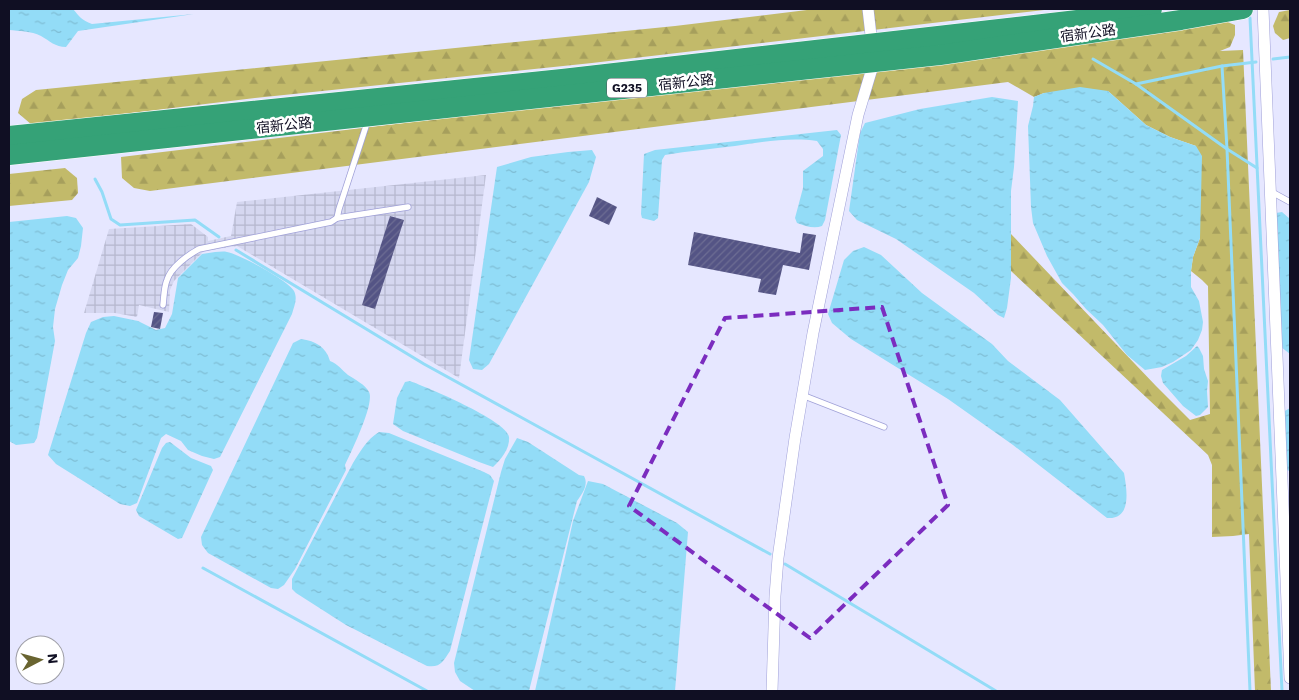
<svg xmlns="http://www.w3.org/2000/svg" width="1299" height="700" viewBox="0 0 1299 700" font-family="'Work Sans','Noto Sans SC',sans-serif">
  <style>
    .industrial { fill: url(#industrial-grid) }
    .forest { fill: url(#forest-firs) }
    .water { fill: url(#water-ripples) }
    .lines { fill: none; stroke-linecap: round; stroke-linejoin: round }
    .stream { stroke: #93dcf7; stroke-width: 3 }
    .building { fill: url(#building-hatch) }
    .lane-casing { stroke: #a0a1d8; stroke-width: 7 }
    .street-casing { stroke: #a0a1d8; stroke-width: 12 }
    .highway-casing { stroke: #fff; stroke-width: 21 }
    .lane { stroke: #fff; stroke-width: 5.5 }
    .street { stroke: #fff; stroke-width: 11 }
    .highway { stroke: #35a277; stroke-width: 20 }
    .marked { fill: none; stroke: #7b2cbf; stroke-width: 4; stroke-dasharray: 10 6; stroke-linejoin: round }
    .labels { text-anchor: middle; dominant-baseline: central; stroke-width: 5; stroke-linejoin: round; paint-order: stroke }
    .shield { fill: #fff; stroke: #585765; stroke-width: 1 }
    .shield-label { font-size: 12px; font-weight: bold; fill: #100f23 }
    .street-label { font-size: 14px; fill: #100f23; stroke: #fff }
  </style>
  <defs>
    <pattern id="industrial-grid" width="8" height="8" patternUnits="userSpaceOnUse" patternTransform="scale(1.25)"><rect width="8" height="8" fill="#d5d7f0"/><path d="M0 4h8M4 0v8" fill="none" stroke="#b6b7ce"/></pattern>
    <pattern id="forest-firs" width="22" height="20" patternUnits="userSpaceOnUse" patternTransform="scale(1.25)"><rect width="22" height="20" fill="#c2ba6a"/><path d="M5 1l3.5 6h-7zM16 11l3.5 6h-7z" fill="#a69f5c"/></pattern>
    <pattern id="water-ripples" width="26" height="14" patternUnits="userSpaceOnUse" patternTransform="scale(1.25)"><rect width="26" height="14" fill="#93dcf7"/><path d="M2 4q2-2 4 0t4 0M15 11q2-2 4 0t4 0" fill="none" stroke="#7ebcd3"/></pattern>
    <pattern id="building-hatch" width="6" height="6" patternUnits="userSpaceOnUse" patternTransform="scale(1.25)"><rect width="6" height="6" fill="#545485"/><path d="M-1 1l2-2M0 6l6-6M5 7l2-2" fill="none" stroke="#6d6d93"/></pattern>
  </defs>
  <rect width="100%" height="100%" fill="#e6e7ff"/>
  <path class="industrial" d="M486,175L459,378L237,246L204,251L174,281L170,290L169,312L139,305L137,317L115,313H84L109,229L191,224L208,237V241L231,236L237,202Z"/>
  <g class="forest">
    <path d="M815,9H1053L592,63L255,98L32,125L18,113L22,99L36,90L675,26Z"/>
    <path d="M1290,10V38L1283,40L1275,33L1273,26L1279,12Z"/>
    <path d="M1225,21L1235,25V35L1230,47L1220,51L1243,50L1271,691H1255L1249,534L1233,536L1212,537V465L1208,455L1011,271V234L1156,386L1190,420L1210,414L1208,286L1202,280L1191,271L1193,257L1200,238L1196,146L1170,137L1146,125L1108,91L1044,93L1034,97L1008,82L150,191L134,188L122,178L121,157L536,107Z"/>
    <path d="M65,168L77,178L78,193L72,200L9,206V174Z"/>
  </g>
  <g class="water">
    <path d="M9,9H73C80,17 81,20 92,24L194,14L78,31L66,47C55,47 50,41 41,36C31,31 19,31 9,30Z"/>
    <path d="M1080,87L1108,91L1146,125L1170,137L1196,146L1202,156L1200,238L1193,257L1191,271V287L1199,301L1203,322L1202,330L1198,340L1191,350L1173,362L1162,367L1145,370L1127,355L1103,325L1086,309L1073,294L1062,283L1047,256L1033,223L1031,207L1028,126L1033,106L1034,97L1044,93Z"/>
    <path d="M992,97L1018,101L1014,167L1011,191V278L1007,308L1004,318L998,315L974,293L896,239L857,220L849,211L860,133L865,123L920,109Z"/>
    <path d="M837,130L841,135L825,220L822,226C814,229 805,226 797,223L795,218L803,188V171L823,156V149L817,141C790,137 762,142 735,146C712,149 688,151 665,155L662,160L658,218L654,221L642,218L641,214L644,154L655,150Z"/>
    <path d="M592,150L596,157L589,182L489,364L482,370L473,369L469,360L497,167L531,157L568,152Z"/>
    <path d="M1282,212L1290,219V354L1281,347L1276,213Z"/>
    <path d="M67,216L76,218L83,228L81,246L78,258L68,270L62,285L55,309L53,327L55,341L37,438L34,443L16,445L9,441V222Z"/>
    <path d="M864,247L881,255L922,293L992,344L1008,361L1060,400L1124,473C1127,490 1132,520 1107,518L1013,445L948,399L851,339L832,323L828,314L844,260L853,251Z"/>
    <path d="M215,252C219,252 223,251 227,252C239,254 289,281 294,291C298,299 294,306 292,314L220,457L214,459L202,456L188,450L181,441L166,434L161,438L137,503L130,506L120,504L56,464L48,455L86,333L91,322L103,317L114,316L138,321L156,330L165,328L172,314L178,278L202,254Z"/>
    <path d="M301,339C316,341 326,347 330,361C338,364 342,370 348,375C354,379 366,385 369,392C375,403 351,452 345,465L346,470L295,569L284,585L278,589L271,588L208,553L202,545L201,537L293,343Z"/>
    <path d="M1197,346L1199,348L1203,356L1204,369L1208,381L1207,391L1208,407L1200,415L1196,416L1183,406L1163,383L1161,376L1162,370L1186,356Z"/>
    <path d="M410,381C426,387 506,420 509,437C510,449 501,459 493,467L479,462L403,431L393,424L397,398L405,382Z"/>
    <path d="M1290,408V471L1286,470L1283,412Z"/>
    <path d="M379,432L389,433L484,472L490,475L494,481L450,651C443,661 441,668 427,666L346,625L296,593L292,589V579L353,463C360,452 367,439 379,432Z"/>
    <path d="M517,438L528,442L579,475L584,476C589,485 582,494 577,501L529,691H475L460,681L455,672L454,663L501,472L505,459Z"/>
    <path d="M170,442L191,458L211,466L213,470L182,538L178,539L139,516L136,510L162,448L166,443Z"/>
    <path d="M588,481L603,484L677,523L688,532L675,691H535L573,521Z"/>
  </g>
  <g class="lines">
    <g class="stream">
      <path d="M1250,18L1282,691"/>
      <path d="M1093,59L1136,84L1227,149L1257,168"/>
      <path d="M1273,59L1290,57"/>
      <path d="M1222,66L1227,149L1250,691"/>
      <path d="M1136,84L1222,66L1256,62"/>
      <path d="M95,179L102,192L111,219L120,225L195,220L219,237"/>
      <path d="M236,250L424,364L770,554"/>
      <path d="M785,564L996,691"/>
      <path d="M203,568L427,691"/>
    </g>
  </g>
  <g class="building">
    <path d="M597,197L617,207L609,225L589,216Z"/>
    <path d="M390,216L404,220L375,309L362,305Z"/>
    <path d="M694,232L800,253L803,233L816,235L809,270L783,265L776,295L758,292L761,279L688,265Z"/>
    <path d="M154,312L163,313L160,329L151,327Z"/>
  </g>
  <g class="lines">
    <g class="lane-casing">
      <g id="lane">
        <path d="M1270,191L1290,202"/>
        <path d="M337,218L339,209L368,120"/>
        <path d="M163,305C164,297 164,287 167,280C171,267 188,255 199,249L331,222L337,218L408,207"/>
        <path d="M802,395L884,427"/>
      </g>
    </g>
    <g class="street-casing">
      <g id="street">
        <path d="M1263,9L1290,678"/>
        <path d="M772,691L775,596L778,558L795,438L813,333L858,115L874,62L868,9"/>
      </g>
    </g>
    <g class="highway-casing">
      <g id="highway">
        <path d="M9,136L562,79L1103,17L1152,9"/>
        <path d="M9,155L940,55L1181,20L1243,9"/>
      </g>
    </g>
    <use href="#lane" class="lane"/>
    <use href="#street" class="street"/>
    <use href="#highway" class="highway"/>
  </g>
  <path class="marked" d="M882,307L948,505L810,638L629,506L725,318Z"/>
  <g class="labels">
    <rect class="shield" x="607" y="78.5" width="40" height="19" rx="4"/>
    <g class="shield-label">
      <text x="627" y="88">G235</text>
    </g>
    <g class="street-label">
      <text transform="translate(1088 33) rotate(-8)">宿新公路</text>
      <text transform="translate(686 82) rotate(-6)">宿新公路</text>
      <text transform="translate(284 125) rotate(-6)">宿新公路</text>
    </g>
  </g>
  <rect width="1299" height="700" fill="none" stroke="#100f23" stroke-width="20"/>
  <g transform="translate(40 660) rotate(84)"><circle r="24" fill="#ffffff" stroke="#9f9fa7"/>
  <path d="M0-4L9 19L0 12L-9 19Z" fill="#696430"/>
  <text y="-8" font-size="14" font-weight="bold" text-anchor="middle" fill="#100f23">N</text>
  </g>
</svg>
